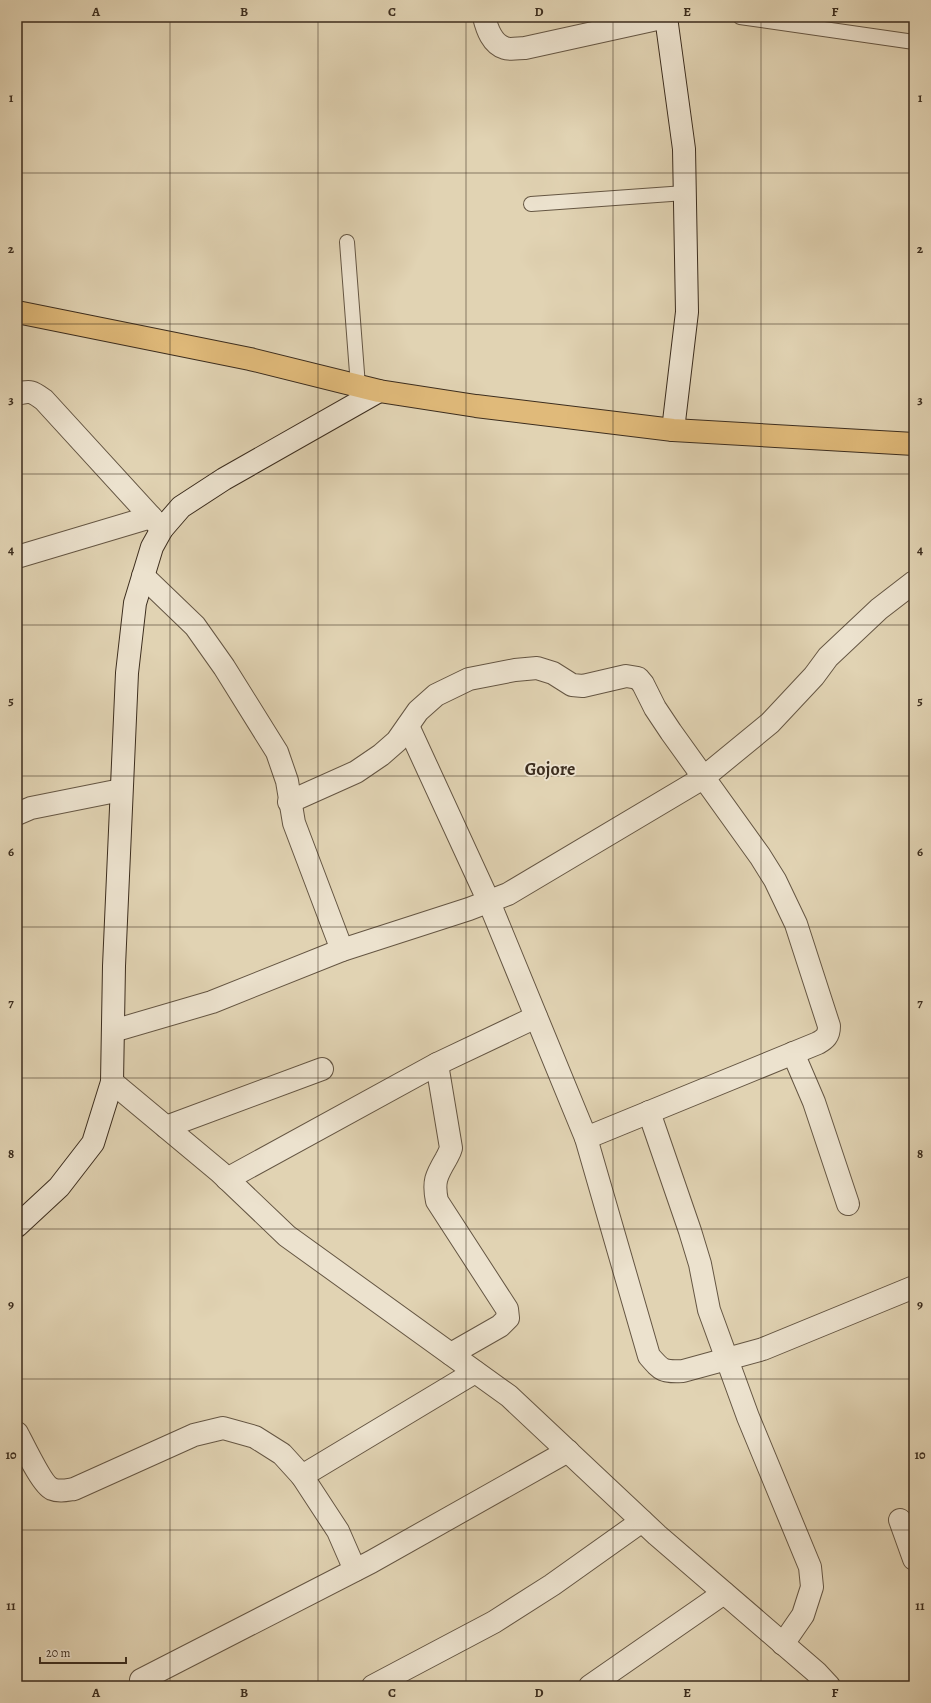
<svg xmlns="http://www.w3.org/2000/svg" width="931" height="1703" viewBox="0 0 931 1703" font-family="Alegreya,serif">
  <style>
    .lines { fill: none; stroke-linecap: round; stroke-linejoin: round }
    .service-casing { stroke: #655643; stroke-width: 16 }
    .minor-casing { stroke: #655643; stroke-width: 24 }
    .tertiary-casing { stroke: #655643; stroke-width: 24 }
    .secondary-casing { stroke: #3c2d1e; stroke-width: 24 }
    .primary-casing { stroke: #3c2d1e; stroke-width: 24 }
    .service { stroke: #ece2ce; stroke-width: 14 }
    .minor { stroke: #ece2ce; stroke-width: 22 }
    .tertiary { stroke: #ece2ce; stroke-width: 22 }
    .secondary { stroke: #ece2ce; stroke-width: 22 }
    .primary { stroke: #e0ba7a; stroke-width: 22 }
    .grid { fill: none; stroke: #3c2d1e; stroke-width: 1; stroke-opacity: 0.55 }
    .labels { text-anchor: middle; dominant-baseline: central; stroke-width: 3.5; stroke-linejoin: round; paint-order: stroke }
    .quarter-label { font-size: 18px; font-weight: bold; fill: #3c2d1e; stroke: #ece2ce }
    .neatline { fill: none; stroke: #3c2d1e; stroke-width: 1.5 }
    .grid-label { font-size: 13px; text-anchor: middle; font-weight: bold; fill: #3c2d1e }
  </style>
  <rect width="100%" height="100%" fill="#e1d3b3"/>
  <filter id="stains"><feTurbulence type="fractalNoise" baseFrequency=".005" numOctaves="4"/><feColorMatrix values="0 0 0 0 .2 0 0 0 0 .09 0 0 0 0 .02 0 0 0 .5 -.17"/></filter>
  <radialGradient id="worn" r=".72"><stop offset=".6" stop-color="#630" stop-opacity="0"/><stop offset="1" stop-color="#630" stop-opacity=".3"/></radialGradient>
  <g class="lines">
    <g class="service-casing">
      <g id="service">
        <path d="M740,17L914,42"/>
        <path d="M531,204L685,193"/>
        <path d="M347,242L358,386"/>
      </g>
    </g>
    <g class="minor-casing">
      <g id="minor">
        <path d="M484,17C487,29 492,44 505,48C510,50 519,48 525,48L666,17"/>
        <path d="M17,394C31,390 33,392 44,400L162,529"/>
        <path d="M17,557L151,517"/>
        <path d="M143,576L195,626L224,667L277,752L287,781L294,823L342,950"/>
        <path d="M408,726L489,902L586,1138L649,1356C662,1371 663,1372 683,1371L763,1349L914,1287"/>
        <path d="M289,802L356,772L381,755L397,741L418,711L436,695L469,679L515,670L537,668L553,673L572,685L583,686L626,676L638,678L643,684L655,708L671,732L760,856L775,880L796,924L829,1026C829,1036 825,1039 818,1043L586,1138"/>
        <path d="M17,814L31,808L121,790"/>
        <path d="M113,1031L212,1002L342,950L469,909L508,894L703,778L770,723L814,676L828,657L879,609L914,582"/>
        <path d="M793,1053L814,1102L848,1204"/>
        <path d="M437,1064L451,1148C450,1152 448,1155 446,1159C436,1176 433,1182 437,1201L507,1309L508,1318L500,1326L451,1354"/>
        <path d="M649,1112L690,1231L700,1264L709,1310L748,1417L810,1567L812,1587L803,1615L783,1644"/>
        <path d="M166,1127L322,1069"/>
        <path d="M227,1179L437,1064L536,1017"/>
        <path d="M17,1433C23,1444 42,1485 52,1489C59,1492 67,1490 74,1489L194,1435L223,1428L255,1437L282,1454L302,1476L338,1531L355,1570"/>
        <path d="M302,1476L475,1372"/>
        <path d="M900,1520L914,1559"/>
        <path d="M141,1680L371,1562L568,1451"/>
        <path d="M373,1686L494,1622L552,1585L642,1521"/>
        <path d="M590,1686L724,1593"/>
      </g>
    </g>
    <g class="tertiary-casing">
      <path id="tertiary" d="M112,1082L220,1172L287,1236L509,1396L657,1535L816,1672L829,1686"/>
    </g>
    <g class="secondary-casing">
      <g id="secondary">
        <path d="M666,17L684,149L687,312L673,430"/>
        <path d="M17,1226L59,1187L93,1143L112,1082L114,966L127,673L135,603L152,547L162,529L181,507L224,479L379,391"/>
      </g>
    </g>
    <g class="primary-casing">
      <path id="primary" d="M17,312L250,359L379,391L476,406L673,430L914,444"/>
    </g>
    <use href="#service" class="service"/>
    <use href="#minor" class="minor"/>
    <use href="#tertiary" class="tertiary"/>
    <use href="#secondary" class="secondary"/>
    <use href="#primary" class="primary"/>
  </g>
  <path class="grid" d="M170,17V1686M318,17V1686M466,17V1686M613,17V1686M761,17V1686M17,173H914M17,324H914M17,474H914M17,625H914M17,776H914M17,927H914M17,1078H914M17,1229H914M17,1379H914M17,1530H914"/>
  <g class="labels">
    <g class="quarter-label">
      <text x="550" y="769">Gojore</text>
    </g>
  </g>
  <rect width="931" height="1703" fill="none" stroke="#e1d3b3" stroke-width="44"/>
  <path d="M40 1657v6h86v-6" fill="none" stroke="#3c2d1e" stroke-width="2"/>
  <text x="46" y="1657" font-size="12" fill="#3c2d1e" stroke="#ece2ce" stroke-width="3" paint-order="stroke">20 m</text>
  <rect x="22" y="22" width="887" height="1659" class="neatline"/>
  <g class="grid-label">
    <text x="96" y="16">A</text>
    <text x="244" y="16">B</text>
    <text x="392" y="16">C</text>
    <text x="539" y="16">D</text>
    <text x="687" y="16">E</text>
    <text x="835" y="16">F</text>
    <text x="11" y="102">1</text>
    <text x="920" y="102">1</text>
    <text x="11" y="253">2</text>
    <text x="920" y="253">2</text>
    <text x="11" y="404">3</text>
    <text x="920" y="404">3</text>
    <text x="11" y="554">4</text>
    <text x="920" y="554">4</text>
    <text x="11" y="705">5</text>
    <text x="920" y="705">5</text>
    <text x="11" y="856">6</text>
    <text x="920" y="856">6</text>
    <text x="11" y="1007">7</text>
    <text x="920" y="1007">7</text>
    <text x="11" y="1158">8</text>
    <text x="920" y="1158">8</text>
    <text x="11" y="1309">9</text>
    <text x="920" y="1309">9</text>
    <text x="11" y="1459">10</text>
    <text x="920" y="1459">10</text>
    <text x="11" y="1610">11</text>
    <text x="920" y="1610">11</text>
    <text x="96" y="1697">A</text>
    <text x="244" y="1697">B</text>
    <text x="392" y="1697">C</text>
    <text x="539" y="1697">D</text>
    <text x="687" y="1697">E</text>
    <text x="835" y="1697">F</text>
  </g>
  <rect width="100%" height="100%" filter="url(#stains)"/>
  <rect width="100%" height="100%" fill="url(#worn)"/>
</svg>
